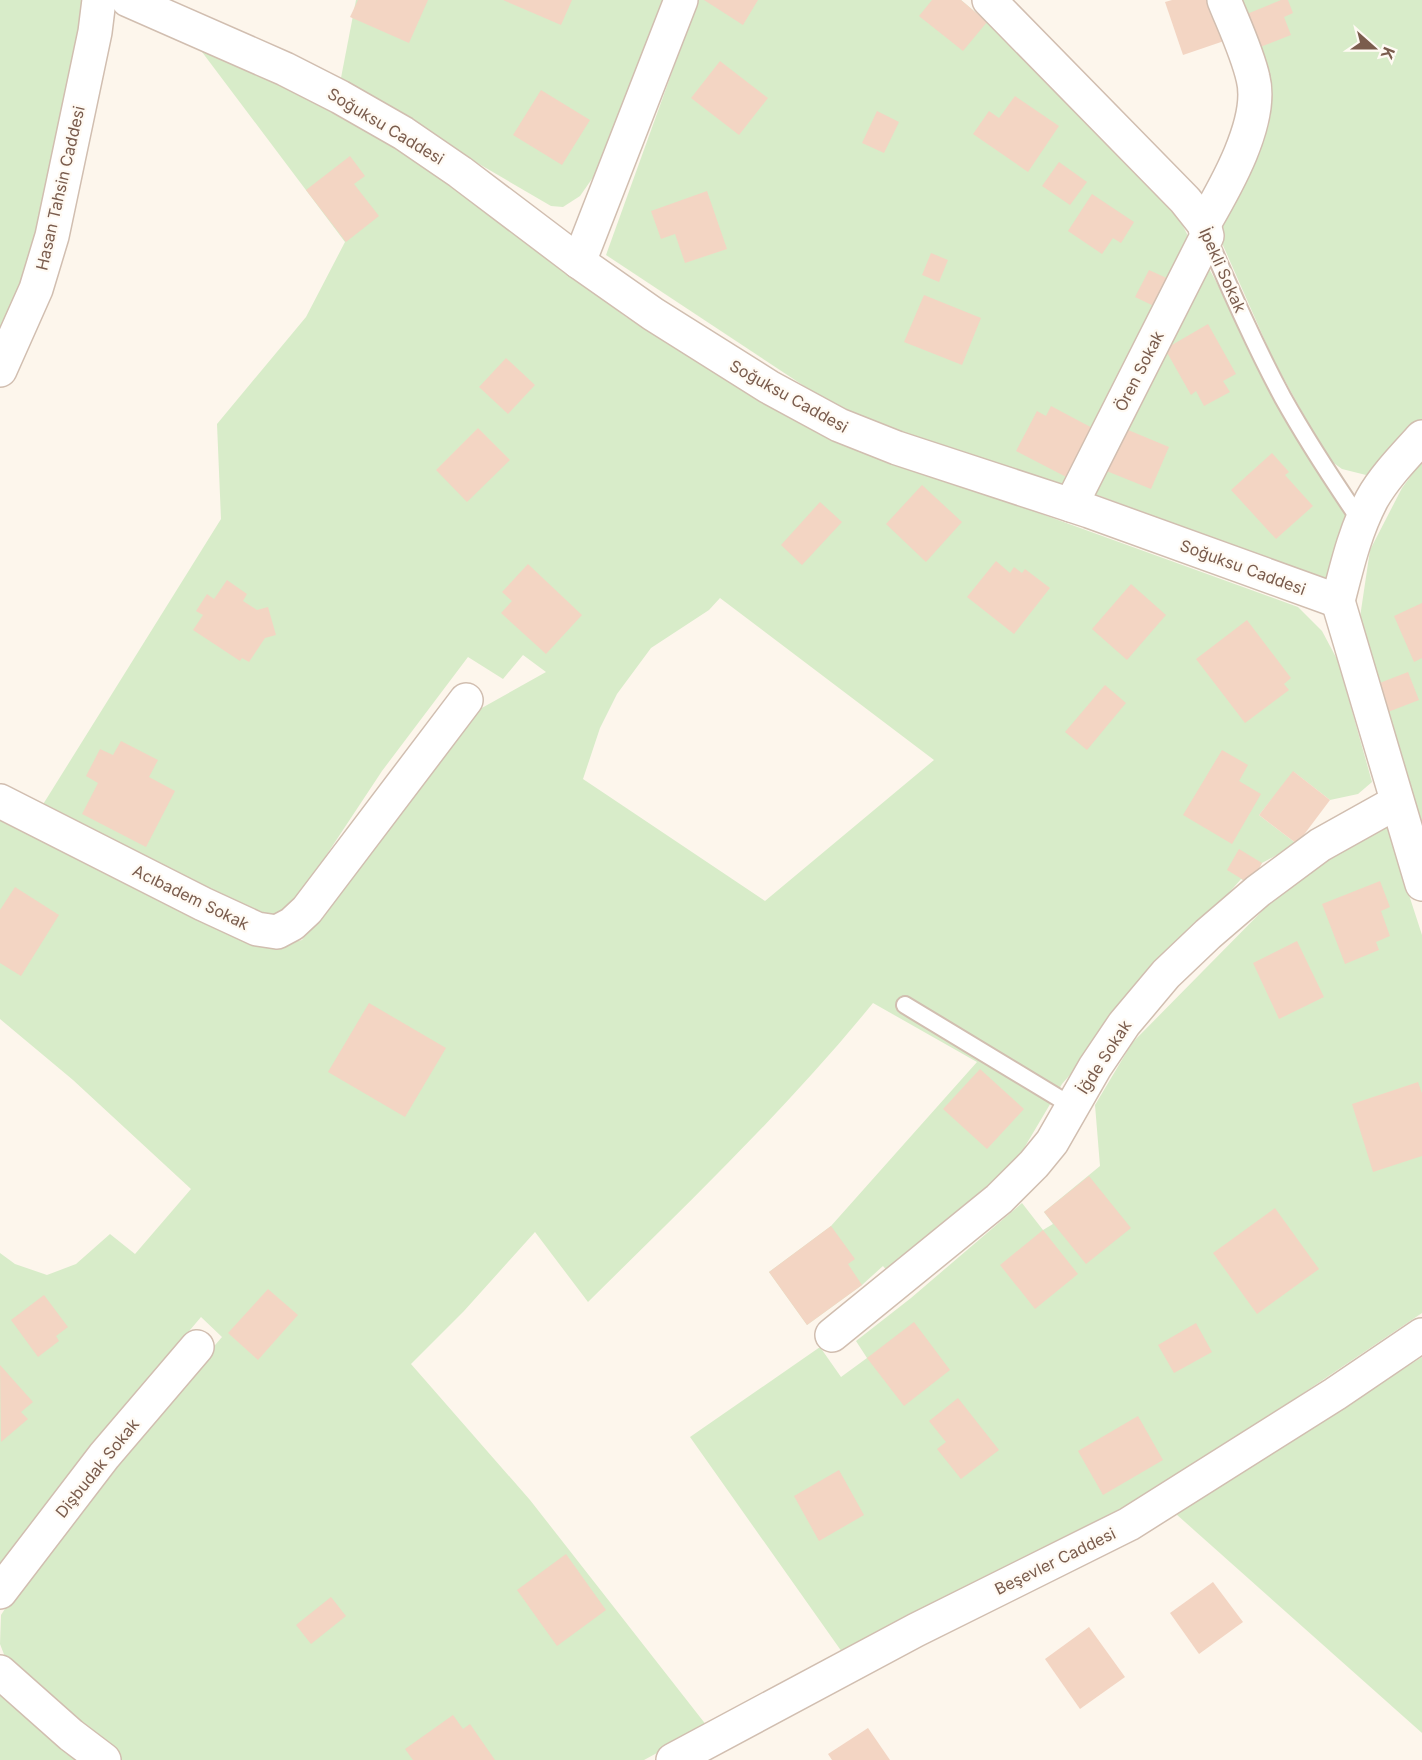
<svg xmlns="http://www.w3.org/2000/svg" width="1422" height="1760" viewBox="0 0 1422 1760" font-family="Inter,sans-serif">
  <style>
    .green { fill: #d8ecc9; fill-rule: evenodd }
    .building { fill: #f3d5c3 }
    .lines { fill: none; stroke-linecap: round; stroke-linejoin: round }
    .service-casing { stroke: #d1beb0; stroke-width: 20 }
    .minor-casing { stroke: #d1beb0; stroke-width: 36 }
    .service { stroke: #fff; stroke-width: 16 }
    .minor { stroke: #fff; stroke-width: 33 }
    .labels { text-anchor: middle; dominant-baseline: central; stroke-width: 4.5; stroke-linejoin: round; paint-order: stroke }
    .street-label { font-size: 16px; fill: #7a5c4d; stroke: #fffaf3 }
  </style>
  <rect width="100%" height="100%" fill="#fdf6ec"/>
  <g class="green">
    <path d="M0,0H88L29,277L0,342Z"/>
    <path d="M356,0H666L601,166L580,196L563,207L551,206L340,83Z"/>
    <path d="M698,0H961L987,22L1176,212L1190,240L1066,491L854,419L606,255Z"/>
    <path d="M1236,0H1422V419L1381,464L1366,475L1342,469L1328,459L1273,359L1218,234L1249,170Z"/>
    <path d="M193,40L337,109L467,196L626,317L723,375L854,446L1298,607L1322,631L1338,661L1372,782L1358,794L1330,800L1294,772L1259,815L1297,844L1262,863L1250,884L1241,879L1062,1084L1004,1182L894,1279L883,1266L862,1285L807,1325L769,1272L831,1226L977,1062L873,1003C786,1110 686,1205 588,1302L535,1232L464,1311L411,1364L530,1500L707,1726L644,1760H122L74,1727L5,1657L0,1644L1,1615L36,1561L121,1454L222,1337L201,1317L115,1419L0,1574V1253L15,1264L47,1275L76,1264L110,1234L135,1254L191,1189L73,1080L0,1019V818L276,946L302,940L414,789L480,709L546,672L523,655L503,679L468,657L382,771L294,904L274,916L255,914L42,806L221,519L217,424L306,317L345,242ZM720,598L934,760L765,901L583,779L600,728L617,694L651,648L709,610Z"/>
    <path d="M1204,259L1309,456L1351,522L1330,583L1087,491Z"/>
    <path d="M1422,461V840L1359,624L1370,550L1402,488Z"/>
    <path d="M1387,827L1422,935V1313L1137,1505L842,1652L690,1437L820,1347L841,1377L867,1358L856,1341L911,1298L1022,1203L1043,1230L1053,1224L1044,1212L1100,1166L1095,1105L1132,1043L1273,900L1341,846L1359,840Z"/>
    <path d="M1422,1357V1733L1176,1514Z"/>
    <path d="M0,1685L82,1760H0Z"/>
  </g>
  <g class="building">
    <path d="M358,0H428L409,43L350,17Z"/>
    <path d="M503,0H572L561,25Z"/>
    <path d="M704,0H758L743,25Z"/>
    <path d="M932,0H961L987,22L963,51L919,16Z"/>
    <path d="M1172,0H1213L1227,40L1183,55L1165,2Z"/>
    <path d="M1281,0H1288L1293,13L1284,17L1291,35L1255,49L1242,16Z"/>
    <path d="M720,61L768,98L739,135L691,98Z"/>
    <path d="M541,90L590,120L562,165L513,135Z"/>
    <path d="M1015,96L1059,126L1028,172L973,134L989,111L999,118Z"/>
    <path d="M877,111L899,122L884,153L862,143Z"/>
    <path d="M350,156L365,176L354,184L379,216L346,242L306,190Z"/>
    <path d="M1059,162L1087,182L1070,205L1042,186Z"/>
    <path d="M707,191L727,249L685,263L675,234L661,239L651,211Z"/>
    <path d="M1092,194L1134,222L1121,243L1113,238L1102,254L1068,231Z"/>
    <path d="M931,253L948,260L939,282L922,275Z"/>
    <path d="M1149,270L1171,280L1158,308L1135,297Z"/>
    <path d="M924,295L981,318L962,365L904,342Z"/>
    <path d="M1208,324L1236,374L1223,381L1230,392L1204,406L1196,391L1191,395L1165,349Z"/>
    <path d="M506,358L535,385L508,414L479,387Z"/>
    <path d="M1051,406L1098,431L1072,480L1016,451L1037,411L1046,416Z"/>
    <path d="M1121,427L1169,447L1151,489L1104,470Z"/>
    <path d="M478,428L510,460L467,502L436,470Z"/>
    <path d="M1272,453L1289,472L1285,475L1313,506L1276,539L1231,490Z"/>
    <path d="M922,485L962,522L926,562L886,524Z"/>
    <path d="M820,502L842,522L802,565L781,545Z"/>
    <path d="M996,561L1010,573L1014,567L1022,573L1025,569L1050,588L1014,634L967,597Z"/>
    <path d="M528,564L582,615L546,654L501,613L512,601L502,592Z"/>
    <path d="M227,580L247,594L243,601L257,610L268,607L276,635L265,638L249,662L242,658L240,661L193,630L203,615L196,611L207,594L214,599Z"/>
    <path d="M1131,584L1166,615L1127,660L1092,629Z"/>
    <path d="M1422,603V658L1414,662L1394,616Z"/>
    <path d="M1247,620L1291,678L1284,684L1289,690L1245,723L1196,659Z"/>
    <path d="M1408,672L1419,700L1388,712L1377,684Z"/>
    <path d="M1105,685L1126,703L1087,750L1065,732Z"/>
    <path d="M121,741L158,760L149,777L175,791L146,847L82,814L98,783L86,776L100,749L113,755Z"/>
    <path d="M1222,750L1248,765L1239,781L1261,794L1232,844L1183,815Z"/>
    <path d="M1293,771L1330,800L1297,844L1259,815Z"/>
    <path d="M1239,849L1262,863L1250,884L1227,870Z"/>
    <path d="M1380,881L1390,907L1381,911L1390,936L1376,942L1379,950L1345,964L1322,904Z"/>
    <path d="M15,887L59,915L21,976L0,963V910Z"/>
    <path d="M1297,941L1324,997L1279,1019L1253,963Z"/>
    <path d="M369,1003L446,1048L405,1117L328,1072Z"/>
    <path d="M980,1069L1024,1109L987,1149L943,1109Z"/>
    <path d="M1418,1082L1422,1093V1156L1373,1172L1352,1104Z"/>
    <path d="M1089,1176L1131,1228L1086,1264L1044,1212Z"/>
    <path d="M1275,1208L1319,1269L1257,1314L1213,1253Z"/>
    <path d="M831,1226L855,1259L848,1264L862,1285L807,1325L769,1272Z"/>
    <path d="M1043,1230L1078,1274L1035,1309L1000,1265Z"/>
    <path d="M268,1289L298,1315L258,1360L228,1333Z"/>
    <path d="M44,1295L68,1327L56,1336L59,1341L38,1357L11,1320Z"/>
    <path d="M914,1322L950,1370L904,1406L867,1358Z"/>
    <path d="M1196,1323L1212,1352L1174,1373L1158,1345Z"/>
    <path d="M0,1365L33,1402L21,1412L28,1419L1,1442Z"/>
    <path d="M958,1398L999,1450L961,1479L937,1449L946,1442L929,1421Z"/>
    <path d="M1138,1416L1163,1460L1103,1495L1078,1451Z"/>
    <path d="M839,1470L864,1515L819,1541L794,1496Z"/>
    <path d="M566,1554L606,1610L557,1646L517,1590Z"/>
    <path d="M1213,1582L1243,1622L1199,1654L1170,1613Z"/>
    <path d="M331,1597L346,1616L311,1644L296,1625Z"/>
    <path d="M1089,1627L1125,1677L1080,1709L1045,1659Z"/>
    <path d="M453,1715L463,1729L470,1724L495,1760H413L405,1749Z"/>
    <path d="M868,1728L890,1760H832L828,1754Z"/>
  </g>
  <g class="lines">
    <g class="service-casing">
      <g id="service">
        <path d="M1207,236C1231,291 1255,346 1283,398C1307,441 1334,482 1362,523"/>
        <path d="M905,1005L1072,1106"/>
      </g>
    </g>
    <g class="minor-casing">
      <g id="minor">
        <path d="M128,0L285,69L340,97L403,133L460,172L579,262L653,314L769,387L839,425L897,448L1089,511L1338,601"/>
        <path d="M989,0L1185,200L1204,224L1207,236L1071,505"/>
        <path d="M1204,224C1225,188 1264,121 1253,78C1247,52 1234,25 1224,0"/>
        <path d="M579,262L681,0"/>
        <path d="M0,370L36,289L52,236L95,32L99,0"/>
        <path d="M1338,601L1422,884"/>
        <path d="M1338,601C1347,566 1355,531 1372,499C1385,476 1405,456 1422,437"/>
        <path d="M0,801L203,904L257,929L277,932L292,924L307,910L466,700"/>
        <path d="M832,1335L999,1199L1034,1164L1052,1142L1095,1067L1124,1024L1166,974L1208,934L1258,891L1320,845L1397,802"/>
        <path d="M0,1592L104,1456L197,1347"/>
        <path d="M0,1672L71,1735L104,1760"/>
        <path d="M673,1760L916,1630L1129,1524L1335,1394L1422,1335"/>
      </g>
    </g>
    <use href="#service" class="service"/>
    <use href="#minor" class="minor"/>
  </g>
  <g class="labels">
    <g class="street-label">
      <text transform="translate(386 126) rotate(31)">Soğuksu Caddesi</text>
      <text transform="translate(60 188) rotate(-77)">Hasan Tahsin Caddesi</text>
      <text transform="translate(1223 270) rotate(66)">İpekli Sokak</text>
      <text transform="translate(1139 371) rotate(-63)">Ören Sokak</text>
      <text transform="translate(789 396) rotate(29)">Soğuksu Caddesi</text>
      <text transform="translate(1243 567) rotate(20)">Soğuksu Caddesi</text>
      <text transform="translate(191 897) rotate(26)">Acıbadem Sokak</text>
      <text transform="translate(1104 1057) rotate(-57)">İğde Sokak</text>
      <text transform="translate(97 1468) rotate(-51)">Dişbudak Sokak</text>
      <text transform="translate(1055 1561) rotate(-26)">Beşevler Caddesi</text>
    </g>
  </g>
  <g transform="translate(1374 48) rotate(111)" stroke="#fffaf3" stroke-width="4.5" paint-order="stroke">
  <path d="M0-4.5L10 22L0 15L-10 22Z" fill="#7a5c4d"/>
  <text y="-9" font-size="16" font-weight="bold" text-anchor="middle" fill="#7a5c4d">K</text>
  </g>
</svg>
